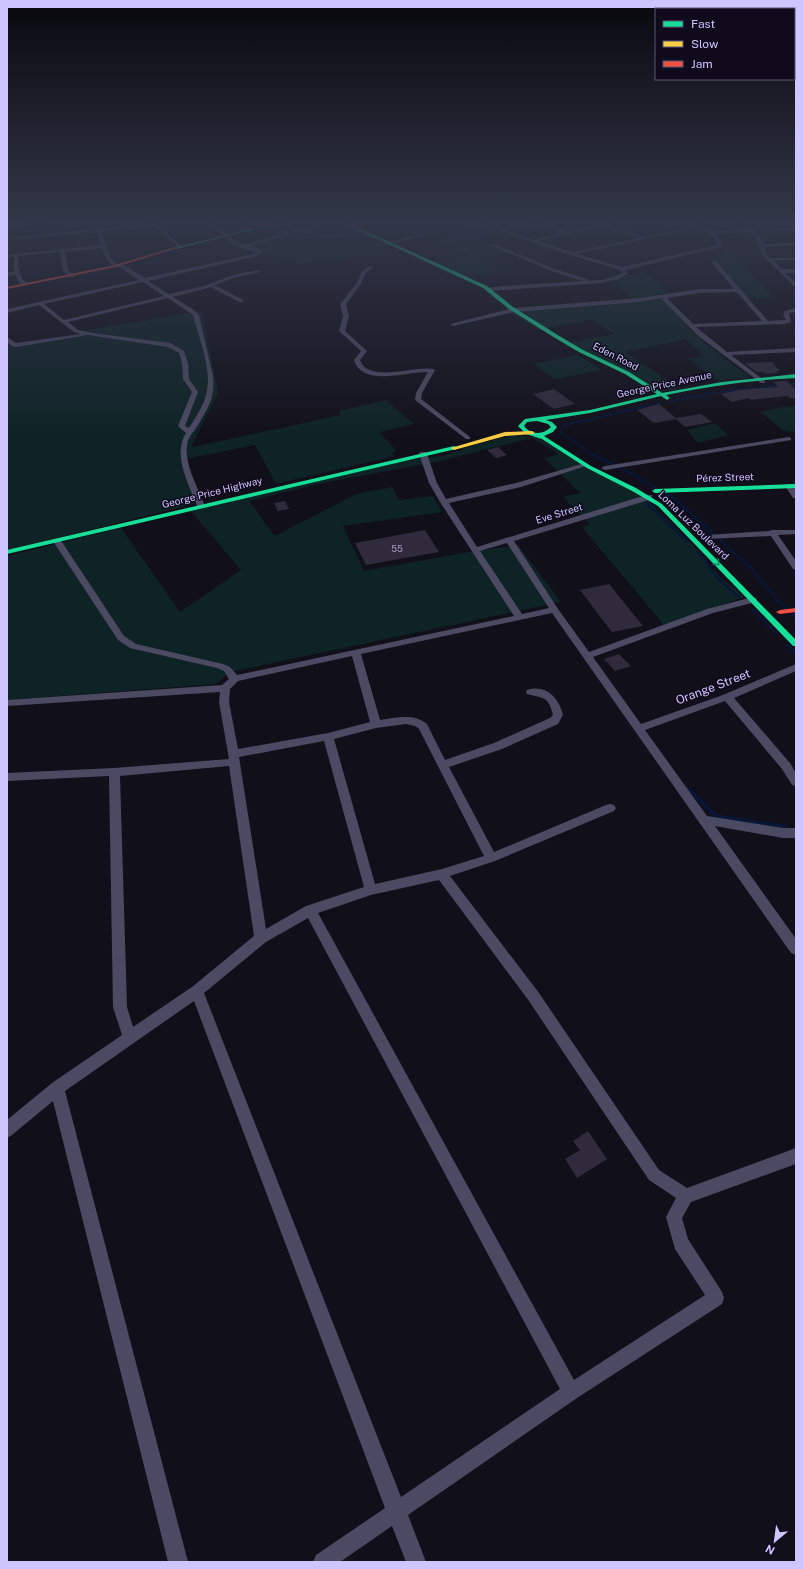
<svg xmlns="http://www.w3.org/2000/svg" width="803" height="1569" viewBox="0 0 803 1569" font-family="'Public Sans',sans-serif">
  <style>
    .green { fill: #0e2325 }
    .lines { fill: none; stroke-linecap: round; stroke-linejoin: round }
    .stream-far2 { stroke: #081637; stroke-width: 2 }
    .stream-far1 { stroke: #081637; stroke-width: 2.5 }
    .stream { stroke: #081637; stroke-width: 3.5 }
    .building { fill: #2f2b3c }
    .street { fill: #4c4a62; fill-rule: evenodd }
    .fast { fill: #16e098; fill-rule: evenodd }
    .slow { fill: #ffcf43; fill-rule: evenodd }
    .jam { fill: #f24e42; fill-rule: evenodd }
    .oneway { stroke: #138061 }
    .labels { text-anchor: middle; dominant-baseline: central; stroke-width: 3; stroke-linejoin: round; paint-order: stroke }
    .far-number-label { font-size: 9px; fill: #a89fce }
    .far-street-label { font-size: 10px; fill: #d0c6ff; stroke: #0f0b1d }
    .street-label { font-size: 12px; fill: #d0c6ff; stroke: #0f0b1d }
  </style>
  <rect width="100%" height="100%" fill="#110f19"/>
  <g class="green">
    <path d="M486,223H537L544,225L463,241L473,245L487,242L507,251L479,259L508,270L457,278L431,266L470,255L432,241Z"/>
    <path d="M300,231L329,237L364,231L390,245L370,249L378,256L320,259L301,264L263,252L248,246Z"/>
    <path d="M733,252L774,298L741,299L735,291H743L708,258Z"/>
    <path d="M644,272L675,297L667,299L694,324L685,325L702,341L750,377L719,381L687,359L704,356L686,339L625,352L679,388L656,393C628,371 593,361 563,344L614,334L591,319L540,330L510,312L637,300L607,280Z"/>
    <path d="M202,311L218,393L192,445L193,447L341,415L338,411L386,400L414,424L379,432L396,450L392,454L395,456L276,484L255,445L185,459L201,502L7,551V346L91,335L83,331Z"/>
    <path d="M578,355L601,370L555,379L533,364Z"/>
    <path d="M796,406V429L793,432L783,431L761,412L781,407Z"/>
    <path d="M715,423L728,435L698,443L687,430Z"/>
    <path d="M514,435L539,438L649,502L700,552L710,566L723,580L735,588L744,597L664,625L582,527L590,524L563,497L580,493L544,458L559,454L532,438L440,461L323,483L249,501L275,536L356,494L392,487L399,500L433,496L442,512L343,526L364,571L469,552L518,545L561,602L230,672L216,684L7,700V556L121,528L180,612L241,570L191,511L402,461L446,455L459,451L466,447Z"/>
  </g>
  <g class="lines">
    <g class="stream-far2">
      <path d="M670,401L732,390L796,384"/>
      <path d="M630,473L591,454L560,431L564,425L661,403"/>
    </g>
    <g class="stream-far1">
      <path d="M628,472L675,499L751,568L778,601L796,617"/>
      <path d="M646,503L688,542"/>
      <path d="M698,552L719,580L739,597"/>
      <path d="M752,609L776,633"/>
      <path d="M787,645L796,654"/>
    </g>
    <path class="stream" d="M689,789L716,816L786,827"/>
  </g>
  <g class="building">
    <path d="M772,362L780,371H776L778,373L766,374L763,372H756L745,363Z"/>
    <path d="M780,381H787L796,390V398H790L788,396L751,400L748,398L732,402L721,394L739,390L778,387L774,382Z"/>
    <path d="M554,389L575,404L554,409L533,394Z"/>
    <path d="M659,404L676,418L701,414L712,422L685,427L676,419L654,423L637,410Z"/>
    <path d="M498,447L507,455L496,458L487,450Z"/>
    <path d="M285,501L289,509L278,511L274,503Z"/>
    <path d="M425,530L439,552L366,565L355,543Z"/>
    <path d="M609,584L643,626L612,632L580,590Z"/>
    <path d="M619,654L631,666L615,671L604,659Z"/>
    <path d="M588,1131L607,1159L577,1178L565,1159L580,1150L573,1141Z"/>
  </g>
  <g class="lines">
    <g class="street">
      <path d="M36,223H50L7,228V226Z"/>
      <path d="M94,223H98L100,229L156,223L182,246V248H178L155,226L101,231L111,259L118,265L122,264L145,278L257,253L234,245L208,223H213L238,243L244,245L297,229L275,223H282L328,235L365,230L367,231L328,237L302,231L250,246L259,249L262,253L257,256L148,281L169,294L204,286L233,275L258,270L261,272L236,277L215,285L243,300V302H239L211,287L173,297L194,310L199,315L213,376C215,397 209,407 198,425C195,430 190,435 188,441C182,461 198,487 205,506L204,508H201L197,506C189,484 172,455 186,433L178,426L192,392L183,379L182,363L179,353L168,347L88,335L16,347L10,345L7,342V337L16,343L81,334L74,332L39,305L7,313V309L139,280L118,266L114,267L107,260L102,248L65,252L68,270L74,275V277H70L63,271L60,252L18,256C19,267 18,277 28,284L27,285L19,283L15,275L7,276V272H14V257H7V255L101,245L97,232L7,240V238L96,229ZM143,282L164,296L64,320L44,304ZM168,298L193,315C199,340 213,370 206,395C203,407 195,418 189,428L185,426L198,392L189,379L188,363L184,351L170,343L99,334L78,330L68,322Z"/>
      <path d="M239,223H244L251,229L247,230Z"/>
      <path d="M481,223H487L533,240L563,233L535,223H541L569,232L612,223H619L610,226L644,237L695,226H700L697,223H701L711,232L745,229L739,223H743L750,228L767,227L796,229V231L767,229L753,231L760,236L764,244L796,243V245L765,247L766,254L770,258H796V260H773L782,269H796V273H785L796,283V288L762,255L756,238L748,231L714,234L722,243L721,247L626,270L628,274L618,279L601,283L489,291L486,289L487,288L502,286L601,280L614,277L623,273L620,270L547,248ZM604,227L639,238L572,252L538,241ZM695,228C703,229 717,236 717,245L622,267L577,254Z"/>
      <path d="M421,234L423,236L388,244L386,243Z"/>
      <path d="M494,244L555,269L589,280L586,282L551,271L492,246Z"/>
      <path d="M712,261H716L768,321L786,320L783,315L785,311L796,308V312L789,313L791,322L784,324L696,327L727,352L796,348V352L731,355L765,381V383H761L697,335L661,298L640,302L514,312L453,326L450,324L514,308L640,298L700,289H734L712,263ZM737,292L762,321L693,324L667,298L700,293Z"/>
      <path d="M371,266L373,267L366,273L361,284L346,304L349,316L345,331L367,351L360,360C368,384 415,365 434,369L435,370L422,393L421,399L470,437V439H466L415,400L416,393L428,372C407,371 363,388 354,360L361,351L339,331L343,316L340,304L356,284L362,271Z"/>
      <path d="M789,437L791,438V440L605,470L601,468L605,466Z"/>
      <path d="M420,452H426L427,454L437,483L446,499L516,483L585,463L589,465L521,487L449,503L477,547L646,495H652V499L514,541L558,609L589,652L707,609L753,597L756,598L757,600L756,602L713,613L593,657L641,724L723,695L796,664V671L734,698L790,763L796,773V786L792,785L782,769L725,701L645,730L707,816L783,828H796V838H783L715,826L796,939V955L791,953L552,613L361,654L380,720C396,718 413,713 427,724L445,760L494,743L550,718L553,715C548,695 544,699 527,694L526,692L527,690C546,684 559,698 563,715L558,724L502,749L449,767L494,852L606,805L610,804L614,805L616,808L614,811L495,861L450,876L539,993L659,1170L687,1188L796,1148V1164L691,1202L682,1218L688,1239L722,1292L724,1298L722,1304L577,1398L408,1515L426,1562H406L392,1526L340,1562H313L316,1555L385,1508L194,1001L65,1091L188,1562H168L53,1101L12,1135L7,1138V1120L52,1083L122,1035L113,1007L109,776L7,781V773L114,768L229,759L219,702L220,692L7,706V700L222,685L229,679L224,671L217,668L130,648L118,640L53,541L57,539H60L124,636L136,644L223,664L230,667L237,675L514,616L440,502L429,483L419,454ZM507,543L549,608L522,614L480,551ZM352,656L370,722L328,733L238,749L229,702L230,689L238,681ZM406,724L415,726L419,729L484,856L442,869L375,884L334,739L376,728ZM324,741L364,887L306,906L266,929L239,757ZM229,766L254,936L192,987L133,1027L127,1007L120,776ZM439,880L529,1001L649,1180L676,1198L666,1217L675,1249L705,1295L574,1380L318,913L371,895ZM308,918L560,1389L401,1497L204,993L266,942Z"/>
      <path d="M786,484H792L796,491V498H793L785,486Z"/>
      <path d="M772,530H796V534L778,535L796,561V570L793,569L771,536L707,539L703,537L707,535L769,531Z"/>
    </g>
    <g class="fast">
      <path d="M274,223H280L176,249L174,248Z"/>
      <path d="M343,223H348L487,286L513,307L556,334L583,350L629,372L662,393L722,382L796,374V378C752,380 709,386 666,395L670,398L667,400L661,396L590,413L546,420L552,422L557,427L553,432L544,436L591,466L636,488L662,504L796,640V646H793L658,506L632,491L587,468L542,439L526,434L518,426L525,419L590,410L657,394L625,374L579,352L552,336L509,309L483,288ZM537,421L548,424L551,427C543,435 531,435 524,426L527,422Z"/>
      <path d="M454,446L456,447V449L7,554V550Z"/>
      <path d="M796,484V488L655,493L652,491L655,489Z"/>
    </g>
    <path class="slow" d="M532,431L534,432V434L505,436L454,450L451,448L505,432Z"/>
    <g class="jam">
      <path d="M175,247L178,248L116,267L7,289V287L115,265Z"/>
      <path d="M796,608V612L780,614L776,612L780,610Z"/>
    </g>
  </g>
  <defs><path id="oneway-chevron" d="M-2-3.5L2.5 0L-2 3.5" fill="none" stroke-width="1.6" stroke-linecap="round" stroke-linejoin="round"/></defs>
  <use class="oneway" href="#oneway-chevron" transform="translate(717 563) rotate(46)"/>
  <linearGradient id="sky" x2="0" y2="1"><stop stop-color="#09080e"/><stop offset="0.5" stop-color="#323749"/><stop offset="1" stop-color="#323749" stop-opacity="0"/></linearGradient>
  <rect width="803" height="442" fill="url(#sky)"/>
  <g class="labels">
    <g class="far-number-label">
      <text x="397" y="548">55</text>
    </g>
    <g class="far-street-label">
      <text transform="translate(616 356) rotate(27)">Eden Road</text>
      <text transform="translate(664 384) rotate(-12)">George Price Avenue</text>
      <text transform="translate(725 477) rotate(-2)">Pérez Street</text>
      <text transform="translate(212 492) rotate(-14)">George Price Highway</text>
      <text transform="translate(559 513) rotate(-17)">Eve Street</text>
      <text transform="translate(694 525) rotate(44)">Loma Luz Boulevard</text>
    </g>
    <g class="street-label">
      <text transform="translate(713 687) rotate(-21)">Orange Street</text>
    </g>
  </g>
  <rect width="803" height="1569" fill="none" stroke="#d0c6ff" stroke-width="16"/>
  <rect x="655" y="8" width="140" height="72" fill="#0f0b1d" stroke="#5c5677"/>
  <rect x="663" y="21" width="20" height="6" fill="#16e098" stroke="#5c5677"/>
  <text x="691" y="28" font-size="12" fill="#d0c6ff">Fast</text>
  <rect x="663" y="41" width="20" height="6" fill="#ffcf43" stroke="#5c5677"/>
  <text x="691" y="48" font-size="12" fill="#d0c6ff">Slow</text>
  <rect x="663" y="61" width="20" height="6" fill="#f24e42" stroke="#5c5677"/>
  <text x="691" y="68" font-size="12" fill="#d0c6ff">Jam</text>
  <g transform="translate(775 1541) rotate(209)" stroke="#0f0b1d" stroke-width="3" paint-order="stroke">
  <path d="M0-3L7 15L0 10L-7 15Z" fill="#d0c6ff"/>
  <text y="-6" font-size="11" font-weight="bold" text-anchor="middle" fill="#d0c6ff">N</text>
  </g>
</svg>
